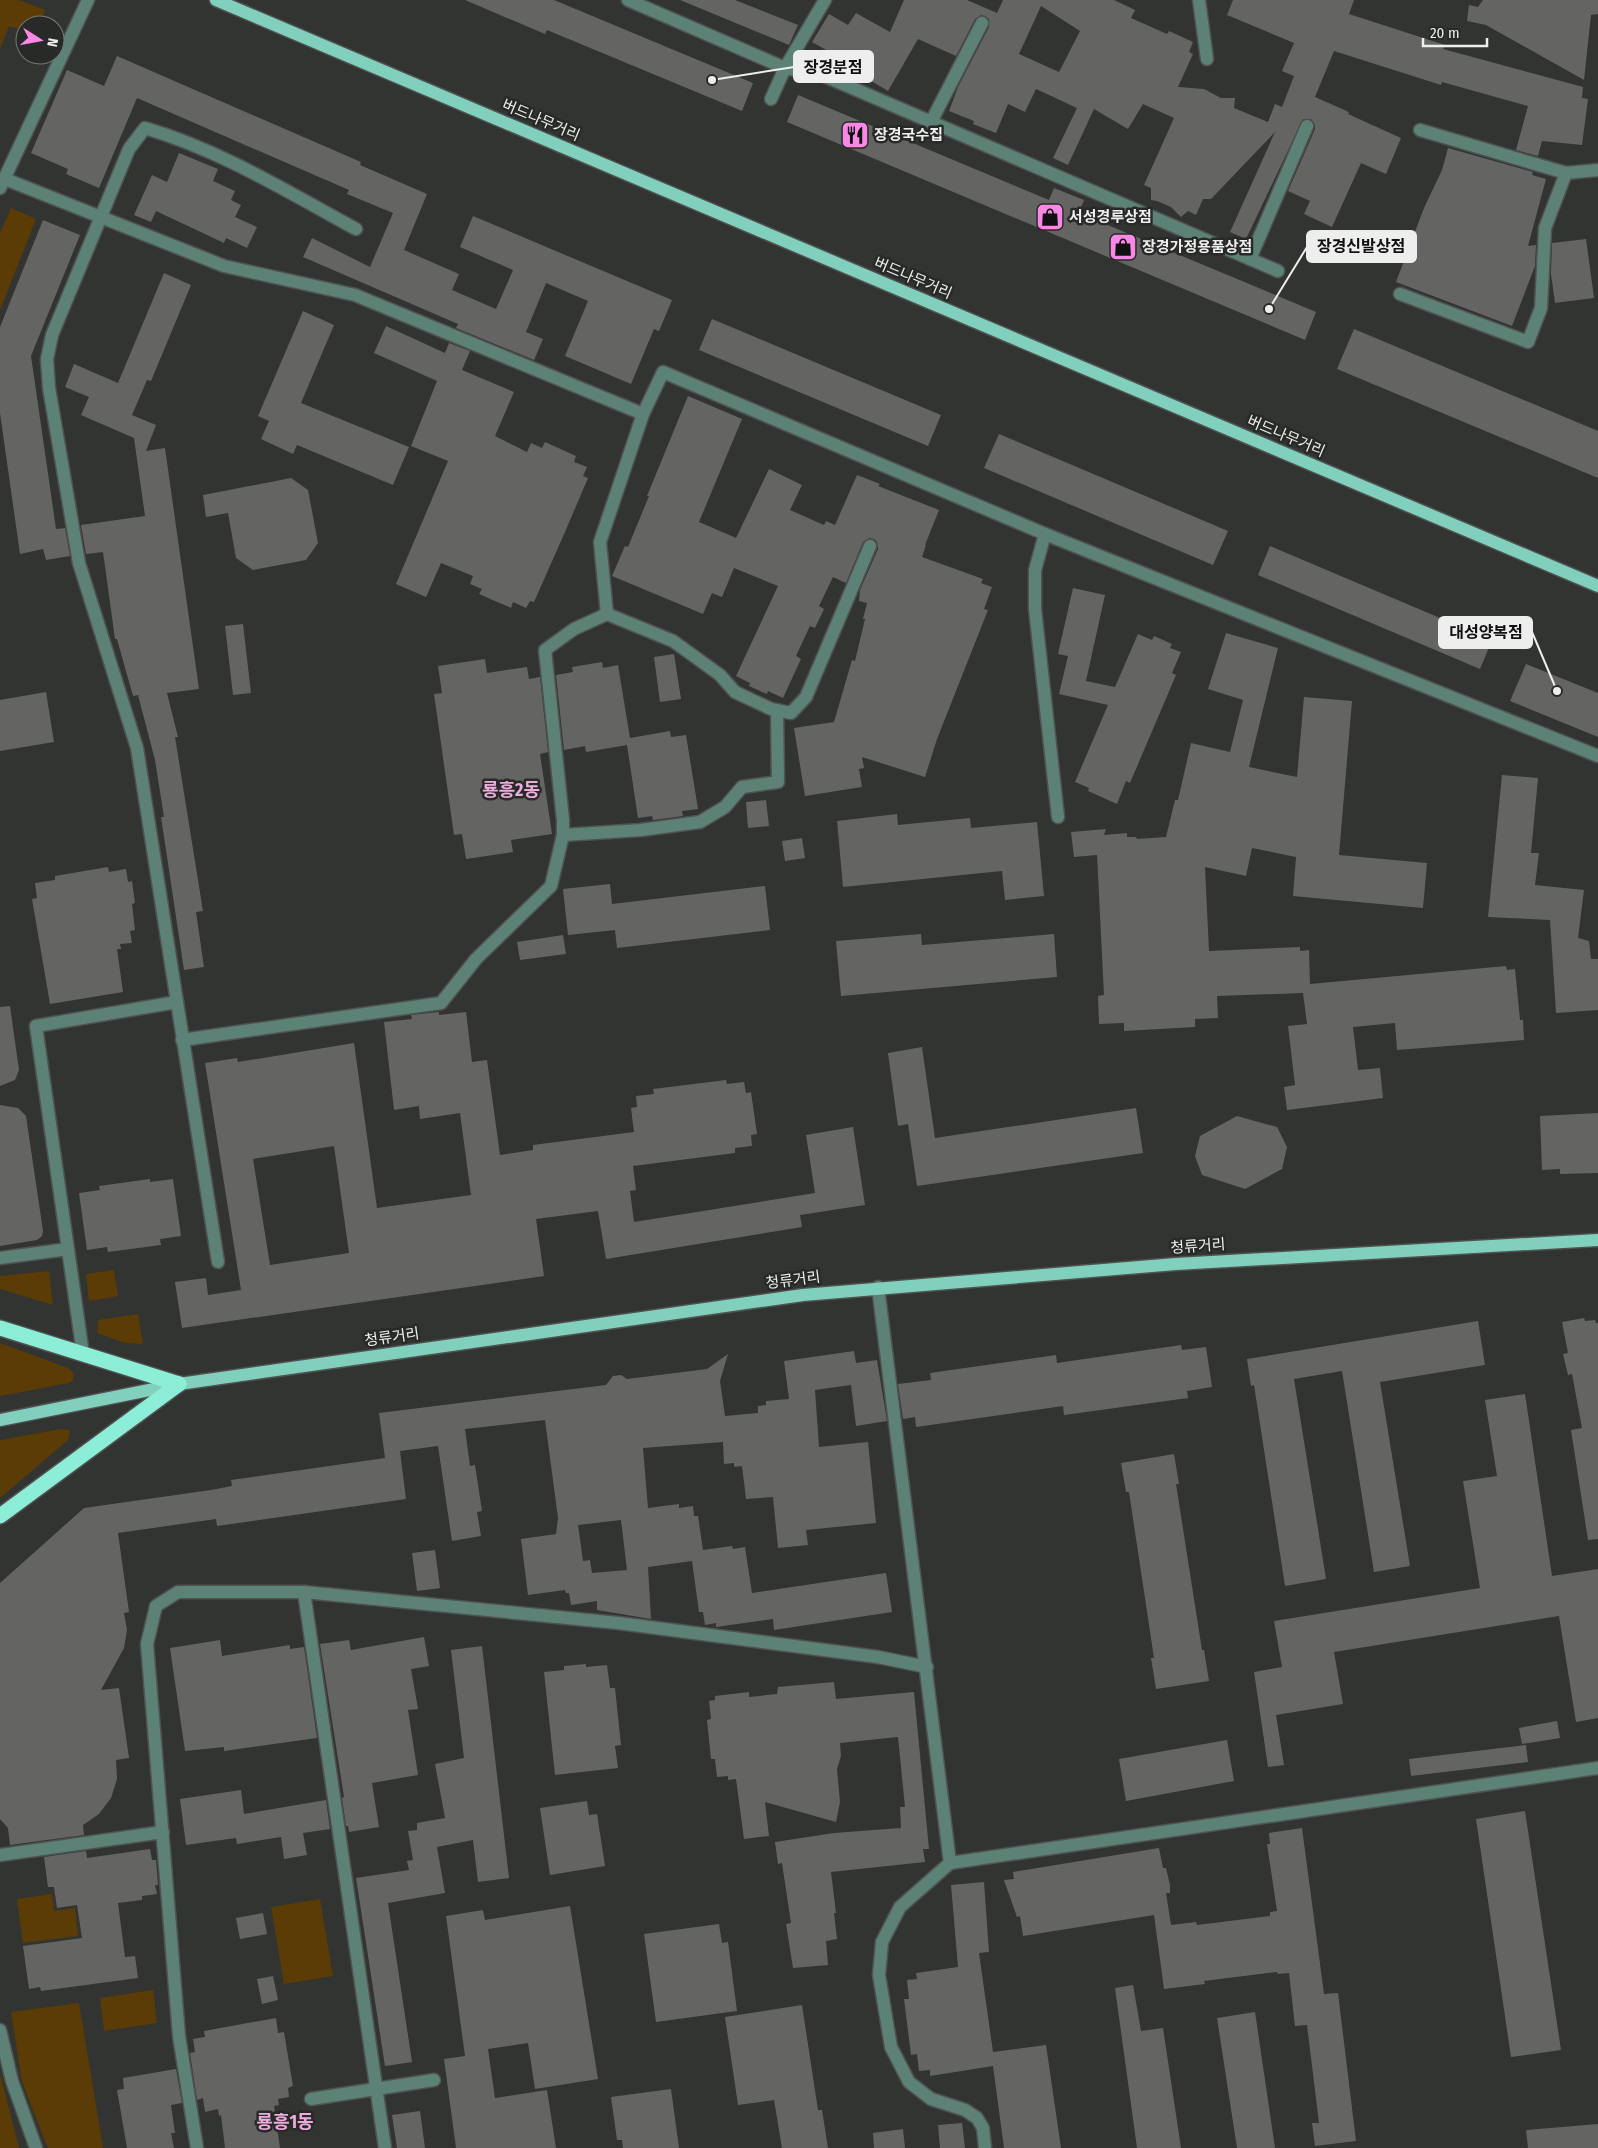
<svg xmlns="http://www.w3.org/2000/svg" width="1598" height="2148" viewBox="0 0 1598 2148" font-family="'Fira Sans Condensed','Noto Sans KR',sans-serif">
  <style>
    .green { fill: #5a3c04 }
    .building { fill: #646562; fill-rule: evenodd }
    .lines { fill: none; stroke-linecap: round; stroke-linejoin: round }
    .minor-casing { stroke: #505250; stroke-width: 15 }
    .major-casing { stroke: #505250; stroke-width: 15 }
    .highway-casing { stroke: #505250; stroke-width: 18 }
    .minor { stroke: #5c8278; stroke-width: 12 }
    .major { stroke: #80d0bd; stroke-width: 12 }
    .highway { stroke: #8deed8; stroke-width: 15 }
    .labels { text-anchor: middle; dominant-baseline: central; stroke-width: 5; stroke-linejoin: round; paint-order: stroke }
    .street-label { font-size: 15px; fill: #edeeed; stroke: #282a28 }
    .poi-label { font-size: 15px; font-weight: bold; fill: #edeeed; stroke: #282a28; text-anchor: start }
    .quarter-label { font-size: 18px; font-weight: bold; fill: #ecabdd; stroke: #282a28 }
    .leader { fill: none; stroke: #edeeed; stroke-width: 2 }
    .callout-dot { fill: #edeeed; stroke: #282a28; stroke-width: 2 }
    .callout { fill: #edeeed; stroke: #edeeed; stroke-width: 2 }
    .callout-label { font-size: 16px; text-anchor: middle; font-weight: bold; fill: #111 }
  </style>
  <rect width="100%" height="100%" fill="#323432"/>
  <g class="green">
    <path d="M0,0H19L45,10L40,25H25V31L9,26L0,49Z"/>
    <path d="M11,208L36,219L0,310V233Z"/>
    <path d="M114,1270L118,1296L89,1301L86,1274Z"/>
    <path d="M49,1271L53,1305L0,1289V1276Z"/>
    <path d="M138,1314L143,1344L125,1343L97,1333L98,1320Z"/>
    <path d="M0,1343L68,1368L74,1374L73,1380L69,1383L0,1396Z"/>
    <path d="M61,1429L69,1430L70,1432L68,1440L0,1498V1440Z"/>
    <path d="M52,1894L54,1911L75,1908L78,1936L23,1943L17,1899Z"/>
    <path d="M320,1899L333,1976L284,1984L271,1907Z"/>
    <path d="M153,1990L157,2023L104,2031L100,1998Z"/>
    <path d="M79,2003L103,2148H48L22,2082L11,2012Z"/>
    <path d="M0,2074L19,2147V2148H0Z"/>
  </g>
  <g class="building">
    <path d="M465,0H554L753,83L742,111L547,30L545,34Z"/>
    <path d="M680,0H735L798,25L789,45Z"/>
    <path d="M904,0H967L997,13L1003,0H1114L1135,10L1131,18L1167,34L1169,31L1193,42L1189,52L1193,54L1178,87L1204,89L1221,98H1235L1234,108L1268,122L1275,104L1282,107L1294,76L1282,71L1294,43L1227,15L1233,0H1354L1349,14L1445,45L1443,49L1583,87L1582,98L1588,99L1582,145L1542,141L1538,156L1516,150L1528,106L1442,82L1441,85L1334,51L1315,97L1349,112L1348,114L1401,138L1386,174L1361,163L1332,227L1304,214L1310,201L1288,191L1315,129V125L1311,119H1303L1246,239L1230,232L1275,132L1211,199H1203L1196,215L1188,211L1181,217L1171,207L1157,201L1151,200V188L1144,185L1174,118L1143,104L1128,129L1094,109L1068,165L1053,158L1077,108L1036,89L1025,112L1008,104L996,133L973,124L974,121L949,111L958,87L989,27V19L985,16L981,15L975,19L956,56L918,39L888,91L853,70L855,66L812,42L829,14L848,25L856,13L890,32ZM1041,6L1080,31L1059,72L1019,54Z"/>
    <path d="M1483,0H1598V14L1591,15L1584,80L1486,25L1467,21L1469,5L1478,7Z"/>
    <path d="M117,56L361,162L360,165L427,194L404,250L459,274L452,290L496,309L513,270L460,247L473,216L672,300L659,331L654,329L631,384L565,356L588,301L546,283L526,332L543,339L534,360L456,328L458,324L303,257L312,238L370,267L393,213L347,194L349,190L137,98L99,188L66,174L68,169L31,153L67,70L104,86Z"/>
    <path d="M798,95L1049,200L1054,188L1084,200L1079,213L1316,312L1305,340L787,122Z"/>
    <path d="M1448,148L1533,172L1532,175L1546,179L1528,246L1536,245L1535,266L1512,326L1396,282L1424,208L1442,170Z"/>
    <path d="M179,153L218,169L213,181L235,191L231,200L241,205L235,217L257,227L247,248L226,238L224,243L156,211L151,222L134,215L152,175L167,182Z"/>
    <path d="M43,220L80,235L31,356L56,529L65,528L70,556L46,560L43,549L20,554L0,413V327Z"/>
    <path d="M1586,239L1594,298L1555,303L1551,274L1552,243Z"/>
    <path d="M164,273L191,285L151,381L147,380L132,415L156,425L146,451L165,448L199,689L167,693L178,737H175L203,911L196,912L204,967L184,970L161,817H164L155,760L138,695L133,696L117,639H115L103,552L86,554L81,525L145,516L134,438L81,415L89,397L65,387L74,364L118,383Z"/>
    <path d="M303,311L334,325L301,403L409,447L393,485L297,445L293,454L261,439L269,421L258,416Z"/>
    <path d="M712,319L941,415L928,446L699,350Z"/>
    <path d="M386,326L445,353L449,343L470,351L462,370L514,392L495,436L527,452L531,443L542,448L545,442L576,456L574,462L587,467L583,476L588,478L565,532L534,602L530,601L526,608L513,602L511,608L479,594L482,589L470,584L473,576L441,563L426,597L396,584L448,461L411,446L437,381L374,353Z"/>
    <path d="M1354,329L1598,431V478L1337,369Z"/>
    <path d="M688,396L742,419L699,522L736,538L769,469L802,485L790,510L824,525L826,521L835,525L857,475L880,484L878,486L939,510L925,545H926L922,557L983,579L981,583L992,587L984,609L988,610L937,739L925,777L862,757L864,768L859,769L862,787L805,796L794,728L834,722L852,660L855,661L865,619H863L867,603L859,601L860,590L878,549L877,542L874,539L869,538L863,542L846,583L833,577L819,606L824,609L815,628L810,626L796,656L801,659L783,698L768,691L767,694L749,686L750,683L736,676L778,586L734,568L722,597L712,593L703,614L612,576L625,546L628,547L649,496H647Z"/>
    <path d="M999,434L1228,531L1213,565L984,468Z"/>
    <path d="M291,478L308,490L318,543L306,560L253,570L236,558L228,513L206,517L203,495Z"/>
    <path d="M1270,546L1492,640L1480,669L1258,575Z"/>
    <path d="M1073,588L1105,595L1086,681L1115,687L1138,634L1152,640L1154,636L1172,644L1170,648L1181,652L1172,673L1176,675L1130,783L1126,781L1117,804L1088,791L1089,788L1075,782L1108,705L1059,694L1068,656L1058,654Z"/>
    <path d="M243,624L251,693L233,695L225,626Z"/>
    <path d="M1226,633L1278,648L1249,767L1297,777L1304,697L1352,701L1339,855L1427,863L1423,908L1293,896L1296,857L1252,848L1246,876L1205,867L1209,951L1300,947V951L1309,950L1310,984L1506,966L1507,970L1515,969L1520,1020H1523L1524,1040L1397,1050L1395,1023L1353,1027L1358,1070L1380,1068L1383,1098L1287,1110L1284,1087L1295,1085L1288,1026L1307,1024L1303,993L1217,996L1218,1018L1195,1019V1027L1124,1031V1023L1099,1024L1098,996L1104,995L1097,855L1074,857L1071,832L1106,829L1104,835L1127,833V837H1136L1137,839L1166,837L1175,800H1178L1191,743L1230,752L1243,700L1208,689Z"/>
    <path d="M674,654L681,699L660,702L654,657Z"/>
    <path d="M485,659L487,673L527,667L529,679L540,677L548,752L540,754L552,834L511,840L513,852L466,859L462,834L454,835L434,694L442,693L438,666Z"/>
    <path d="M602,662L603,668L618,665L630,738L670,731L671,737L686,735L698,809L682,811L683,816L653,820L652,816L638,818L627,745L586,752L585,746L564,750L556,675L573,672L572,667Z"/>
    <path d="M1526,664L1598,693V737L1510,701Z"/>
    <path d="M46,692L54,742L0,751V700Z"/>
    <path d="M1502,775L1538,778L1531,853H1539L1535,885L1584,890L1578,938L1589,941L1591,959H1598V1010L1556,1013L1550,920L1488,917Z"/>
    <path d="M766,800L769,826L748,828L746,802Z"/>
    <path d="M897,814L898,825L970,818L971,828L1037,822L1044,896L1005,900L1002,871L843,887L837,821Z"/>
    <path d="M802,838L805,858L785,861L782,841Z"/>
    <path d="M108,867L109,872L126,869L128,882L132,881L135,903L132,904L135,930L130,931L132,943L120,944L121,949H117L123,992L50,1004L32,899L37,898L35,883L55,880V876Z"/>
    <path d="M610,884L612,904L765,886L770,930L617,948L615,930L568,935L563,889Z"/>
    <path d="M921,934L922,945L1054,934L1057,977L841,996L836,941Z"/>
    <path d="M563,935L566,954L520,960L517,942Z"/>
    <path d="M10,1006L19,1070L15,1080L0,1086V1007Z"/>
    <path d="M439,1012V1015L466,1012L472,1062L487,1060L500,1155L533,1150V1145L634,1132L631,1108L637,1107L636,1096L654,1094L653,1089L726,1080L727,1084L744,1082L746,1093L751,1092L757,1134L751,1135L752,1146L735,1148V1153L633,1166L636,1190L630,1191L634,1222L815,1193L806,1135L853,1127L865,1205L800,1215L802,1227L606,1259L598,1211L536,1219L544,1276L182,1328L175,1282L206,1278L208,1295L241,1290L205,1063L237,1058L238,1062L354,1043L377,1208L471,1195L460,1113L420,1119L419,1106L394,1110L384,1022L412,1019L411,1015ZM334,1146L349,1253L270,1265L253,1159Z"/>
    <path d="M922,1047L935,1138L1136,1108L1143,1153L917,1186L908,1124L898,1126L888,1053Z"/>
    <path d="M0,1105L18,1108L26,1116L43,1231L42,1236L37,1240L0,1246Z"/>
    <path d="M1598,1113V1173L1560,1174V1169L1542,1170L1540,1116Z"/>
    <path d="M1237,1116L1277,1127L1287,1147L1282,1169L1245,1189L1202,1175L1195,1156L1200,1136Z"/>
    <path d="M150,1179V1182L173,1179L181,1236L160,1239L161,1245L108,1252L107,1247L87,1250L79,1193L100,1190L99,1186Z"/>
    <path d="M1584,1318L1585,1321L1595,1320L1596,1323H1598V1539L1588,1540L1571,1430L1582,1428L1572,1374L1568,1375L1563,1354L1568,1353L1562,1322Z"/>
    <path d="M1478,1321L1485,1365L1380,1382L1410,1566L1374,1572L1342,1371L1294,1379L1326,1579L1285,1586L1254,1385L1251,1386L1247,1359Z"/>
    <path d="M1181,1345L1182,1350L1206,1347L1212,1387L1187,1391L1188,1398L1064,1415L1063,1406L916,1427L915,1417L903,1419L898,1384L931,1380L930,1373L1056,1355L1057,1363Z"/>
    <path d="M854,1351L856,1363L877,1360L887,1421L856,1426L851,1385L815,1390L819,1447L868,1442L876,1523L806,1530L808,1545L778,1548L773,1497L746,1499L742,1466L734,1467V1463L724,1464L723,1442L643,1448L648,1508L679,1504V1508L693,1506L694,1516H698L703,1550L732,1546L733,1549L745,1547L752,1593L886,1573L892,1612L774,1630L773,1619L716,1627V1623L705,1625L703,1612H699L692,1561L648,1567L651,1619L597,1610V1601L571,1605L569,1593H566L565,1590L528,1595L521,1539L556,1534L558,1518L545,1420L465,1429L470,1466L475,1465L482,1511L477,1512L481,1536L452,1541L438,1446L400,1451L406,1499L217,1526L216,1519L118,1533L129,1612L124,1613L127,1630L124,1648L101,1690L119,1688L129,1758L116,1760L117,1779L111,1798L99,1814L83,1825L84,1835L10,1845L8,1828L0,1819V1583L84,1508L211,1490L232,1486L231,1480L385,1458L379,1413L606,1385L613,1376L621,1375L627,1379L707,1369L728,1354L720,1381L725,1416L758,1413V1406L766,1405V1401L789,1399L784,1361ZM621,1520L627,1570L592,1573L590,1560L583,1561L578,1525Z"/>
    <path d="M1525,1394L1552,1576L1598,1569V1718L1576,1722L1559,1616L1334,1652L1343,1704L1276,1715L1284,1765L1268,1767L1254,1672L1282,1667L1274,1621L1480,1588L1463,1481L1497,1476L1485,1400Z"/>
    <path d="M1174,1454L1179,1484H1176L1202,1650H1204L1209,1681L1156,1689L1151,1658H1154L1129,1492H1126L1121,1463Z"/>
    <path d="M435,1550L440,1588L417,1591L412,1553Z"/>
    <path d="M424,1637L429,1666L411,1669L418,1709L408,1710L418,1775L372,1783L379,1827L349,1832L348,1826H346L342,1798L344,1797L320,1644L349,1640L351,1650Z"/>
    <path d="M220,1640L222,1656L290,1645V1649L304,1647L317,1738L224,1751V1747L185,1751L170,1648Z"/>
    <path d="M482,1646L509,1878L478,1882L473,1840L437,1847L445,1893L388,1903L412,2062L385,2066L356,1878L409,1870L407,1861L413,1860L408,1831L417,1830V1823L445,1818L435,1764L464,1758L451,1650Z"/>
    <path d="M586,1664V1667L607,1665L610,1688H615L621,1745L615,1746L618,1768L555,1775L544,1672L564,1670V1666Z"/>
    <path d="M834,1682L836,1699L914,1692L929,1849H923L925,1862L831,1872L836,1913H834L837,1939L826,1941L828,1965L793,1968L786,1924L791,1923L782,1863L778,1864L775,1842L834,1833L901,1828L900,1807H905L898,1737L840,1743L841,1756L837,1769L840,1802L836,1822L765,1802L769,1836L744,1839L736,1779L728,1780V1776L717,1777L715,1759H711L707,1720L711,1719L709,1701L715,1700V1696L749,1692V1697L777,1694L778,1687Z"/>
    <path d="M1557,1721L1560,1738L1522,1744L1519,1728Z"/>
    <path d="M1227,1740L1234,1781L1126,1801L1119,1759Z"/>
    <path d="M1526,1745L1528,1762L1411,1776L1409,1759Z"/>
    <path d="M241,1790L244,1814L326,1800L330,1829L303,1833L307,1855L284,1859L281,1837L237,1844L236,1838L186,1845L180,1799Z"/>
    <path d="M587,1801L589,1815L597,1814L605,1866L550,1875L540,1808Z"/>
    <path d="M1525,1811L1561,2050L1511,2057L1476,1819Z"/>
    <path d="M1302,1828L1324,1994L1338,1993L1356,2141L1315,2146L1312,2123H1319L1307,2025L1295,2026L1289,1973L1278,1974L1277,1972L1204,1981L1205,1984L1164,1989L1154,1915L1023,1936L1020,1916L1017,1917L1004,1880L1014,1879L1013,1872L1159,1848L1163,1868H1166L1170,1885V1893H1166L1171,1925L1196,1922L1197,1925L1270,1916V1912L1277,1911L1267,1844H1270L1269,1833Z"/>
    <path d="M150,1849L152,1860H156L158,1885H155L157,1894L142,1896V1900L118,1903L125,1957L135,1956L138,1978L41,1991L40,1987L29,1989L23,1946L82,1938L77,1905L57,1908L54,1887H48L44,1857L86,1851L87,1858Z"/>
    <path d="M984,1882L989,1952L979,1953L993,2052L1046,2045L1061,2148H1004L993,2066L930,2076V2070L919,2071L917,2054L911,2055L904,1999H909L907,1980L917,1979L916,1973L958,1967L951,1885Z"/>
    <path d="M570,1906L598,2079L535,2089L528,2043L488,2049L495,2098L547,2090L556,2148H456L444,2059L465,2056L446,1916L483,1910L485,1920Z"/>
    <path d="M263,1913L267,1934L240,1939L236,1918Z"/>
    <path d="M719,1924L722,1943L728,1942L737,2011L656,2022L644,1934Z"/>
    <path d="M273,1976L278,2000L262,2004L257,1979Z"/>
    <path d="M1133,1985L1141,2031L1163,2028L1181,2148H1137L1115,1988Z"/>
    <path d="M802,2005L818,2110H822L828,2148H782L774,2100L738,2105L725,2017Z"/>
    <path d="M1255,2012L1275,2148H1237L1217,2018Z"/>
    <path d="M276,2018L278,2033L284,2032L293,2086L288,2088L289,2097L278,2099L279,2105L274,2106L280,2148H225L221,2115L219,2116L218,2109L205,2112L203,2098L197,2100L190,2053L195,2052L193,2039L205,2037L204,2031Z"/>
    <path d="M176,2069L182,2103L171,2105L175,2133H171L174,2148H127L117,2090L124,2089L123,2078Z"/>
    <path d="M671,2089L679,2148H623L622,2140H617L611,2097Z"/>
    <path d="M420,2111L425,2148H397L392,2115Z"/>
    <path d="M962,2123L965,2148H940L938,2125Z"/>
    <path d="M1598,2124V2148H1528L1526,2130Z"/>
    <path d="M903,2129L905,2148H874L873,2133Z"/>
  </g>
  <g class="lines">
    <g class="minor-casing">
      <g id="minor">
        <path d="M628,0L785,68L822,75L1278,271"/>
        <path d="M1199,0L1207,59"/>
        <path d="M771,99L785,68L825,0"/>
        <path d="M931,122L982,23"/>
        <path d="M1420,130L1566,173"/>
        <path d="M5,179L224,266L355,295L643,414"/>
        <path d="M0,188L88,0"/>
        <path d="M1250,259L1307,126"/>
        <path d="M1400,294L1528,342L1541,308L1545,228L1566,173L1598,170"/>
        <path d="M1045,534L1035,570V609L1058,817"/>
        <path d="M870,546L806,697L791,713L771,709L735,692L720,675L673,641L607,614L600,542L643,414L663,372L1045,534L1598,756"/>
        <path d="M563,835L641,830L700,822L725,807L742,787L778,782L777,710"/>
        <path d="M182,1040L441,1003L476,959L551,886L563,835V820L545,650L574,629L607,614"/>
        <path d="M0,1258L68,1249"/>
        <path d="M218,1262L137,748L79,563L49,388L47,359L52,335L129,149L145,128C220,150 288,192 356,229"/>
        <path d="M878,1287L950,1863L1598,1768"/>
        <path d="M83,1354L36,1026L177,1002"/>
        <path d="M304,1592L385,2148"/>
        <path d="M0,1855L163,1832"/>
        <path d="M950,1863L900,1907L882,1942L879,1975L891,2047L909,2082L931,2099L965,2110L977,2118L983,2128L985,2148"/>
        <path d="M0,2030L12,2081L36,2148"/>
        <path d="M311,2099L434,2080"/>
        <path d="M197,2148L179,2036L147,1644L156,1606L178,1592H304L618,1623L878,1657L927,1667"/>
      </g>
    </g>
    <g class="major-casing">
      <g id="major">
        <path d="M216,0L1598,586"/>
        <path d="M0,1420L179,1384L803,1295L1176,1264L1598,1240"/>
      </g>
    </g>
    <g class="highway-casing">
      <g id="highway">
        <path d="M0,1328L179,1384"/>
        <path d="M0,1516L179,1384"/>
      </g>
    </g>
    <use href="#minor" class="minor"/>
    <use href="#major" class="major"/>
    <use href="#highway" class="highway"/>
  </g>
  <defs>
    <g id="restaurant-square" transform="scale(1.4375)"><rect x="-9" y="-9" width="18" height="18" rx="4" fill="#fb87e5" stroke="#282a28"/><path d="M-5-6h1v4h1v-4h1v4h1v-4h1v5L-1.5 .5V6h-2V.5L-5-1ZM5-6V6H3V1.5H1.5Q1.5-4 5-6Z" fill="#111"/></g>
    <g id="shop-square" transform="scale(1.4375)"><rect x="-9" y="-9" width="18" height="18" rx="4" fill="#fb87e5" stroke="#282a28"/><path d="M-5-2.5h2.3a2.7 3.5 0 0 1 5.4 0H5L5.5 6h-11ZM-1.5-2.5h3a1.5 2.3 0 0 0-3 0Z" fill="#111"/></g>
  </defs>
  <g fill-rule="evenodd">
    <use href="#restaurant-square" x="855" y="135"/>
    <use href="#shop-square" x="1050" y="217"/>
    <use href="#shop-square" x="1123" y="247"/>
  </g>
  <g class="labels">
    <g class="street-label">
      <text transform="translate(541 120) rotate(23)">버드나무거리</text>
      <text transform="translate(913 278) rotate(23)">버드나무거리</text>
      <text transform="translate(1286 436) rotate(23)">버드나무거리</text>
      <text transform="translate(1198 1246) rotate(-4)">청류거리</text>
      <text transform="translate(793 1280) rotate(-7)">청류거리</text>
      <text transform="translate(392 1337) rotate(-8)">청류거리</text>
    </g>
    <g class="poi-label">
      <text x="874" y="135">장경국수집</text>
      <text x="1069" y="217">서성경루상점</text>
      <text x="1142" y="247">장경가정용품상점</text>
    </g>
    <g class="quarter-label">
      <text x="511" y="790">룡흥2동</text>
      <text x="285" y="2122">룡흥1동</text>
    </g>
  </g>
  <path class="leader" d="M712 80L794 67M1269 309L1307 247M1557 691L1532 632"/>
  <g class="callout-dot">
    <circle cx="712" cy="80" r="5"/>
    <circle cx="1269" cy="309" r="5"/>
    <circle cx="1557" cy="691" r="5"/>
  </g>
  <g class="callout">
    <rect x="794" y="51" width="79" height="31" rx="5"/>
    <rect x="1307" y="231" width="109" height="31" rx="5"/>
    <rect x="1439" y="617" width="93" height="31" rx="5"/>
  </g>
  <g class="callout-label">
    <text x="833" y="73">장경분점</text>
    <text x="1361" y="252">장경신발상점</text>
    <text x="1486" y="638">대성양복점</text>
  </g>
  <g transform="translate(40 40) rotate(101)"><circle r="24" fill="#282a28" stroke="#777877"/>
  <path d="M0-4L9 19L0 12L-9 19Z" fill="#fb87e5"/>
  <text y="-8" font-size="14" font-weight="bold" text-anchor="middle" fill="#edeeed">N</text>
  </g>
  <path d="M1423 38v8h64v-8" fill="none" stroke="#edeeed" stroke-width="2.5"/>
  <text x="1430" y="38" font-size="15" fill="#edeeed" stroke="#282a28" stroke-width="4" paint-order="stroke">20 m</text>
</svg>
